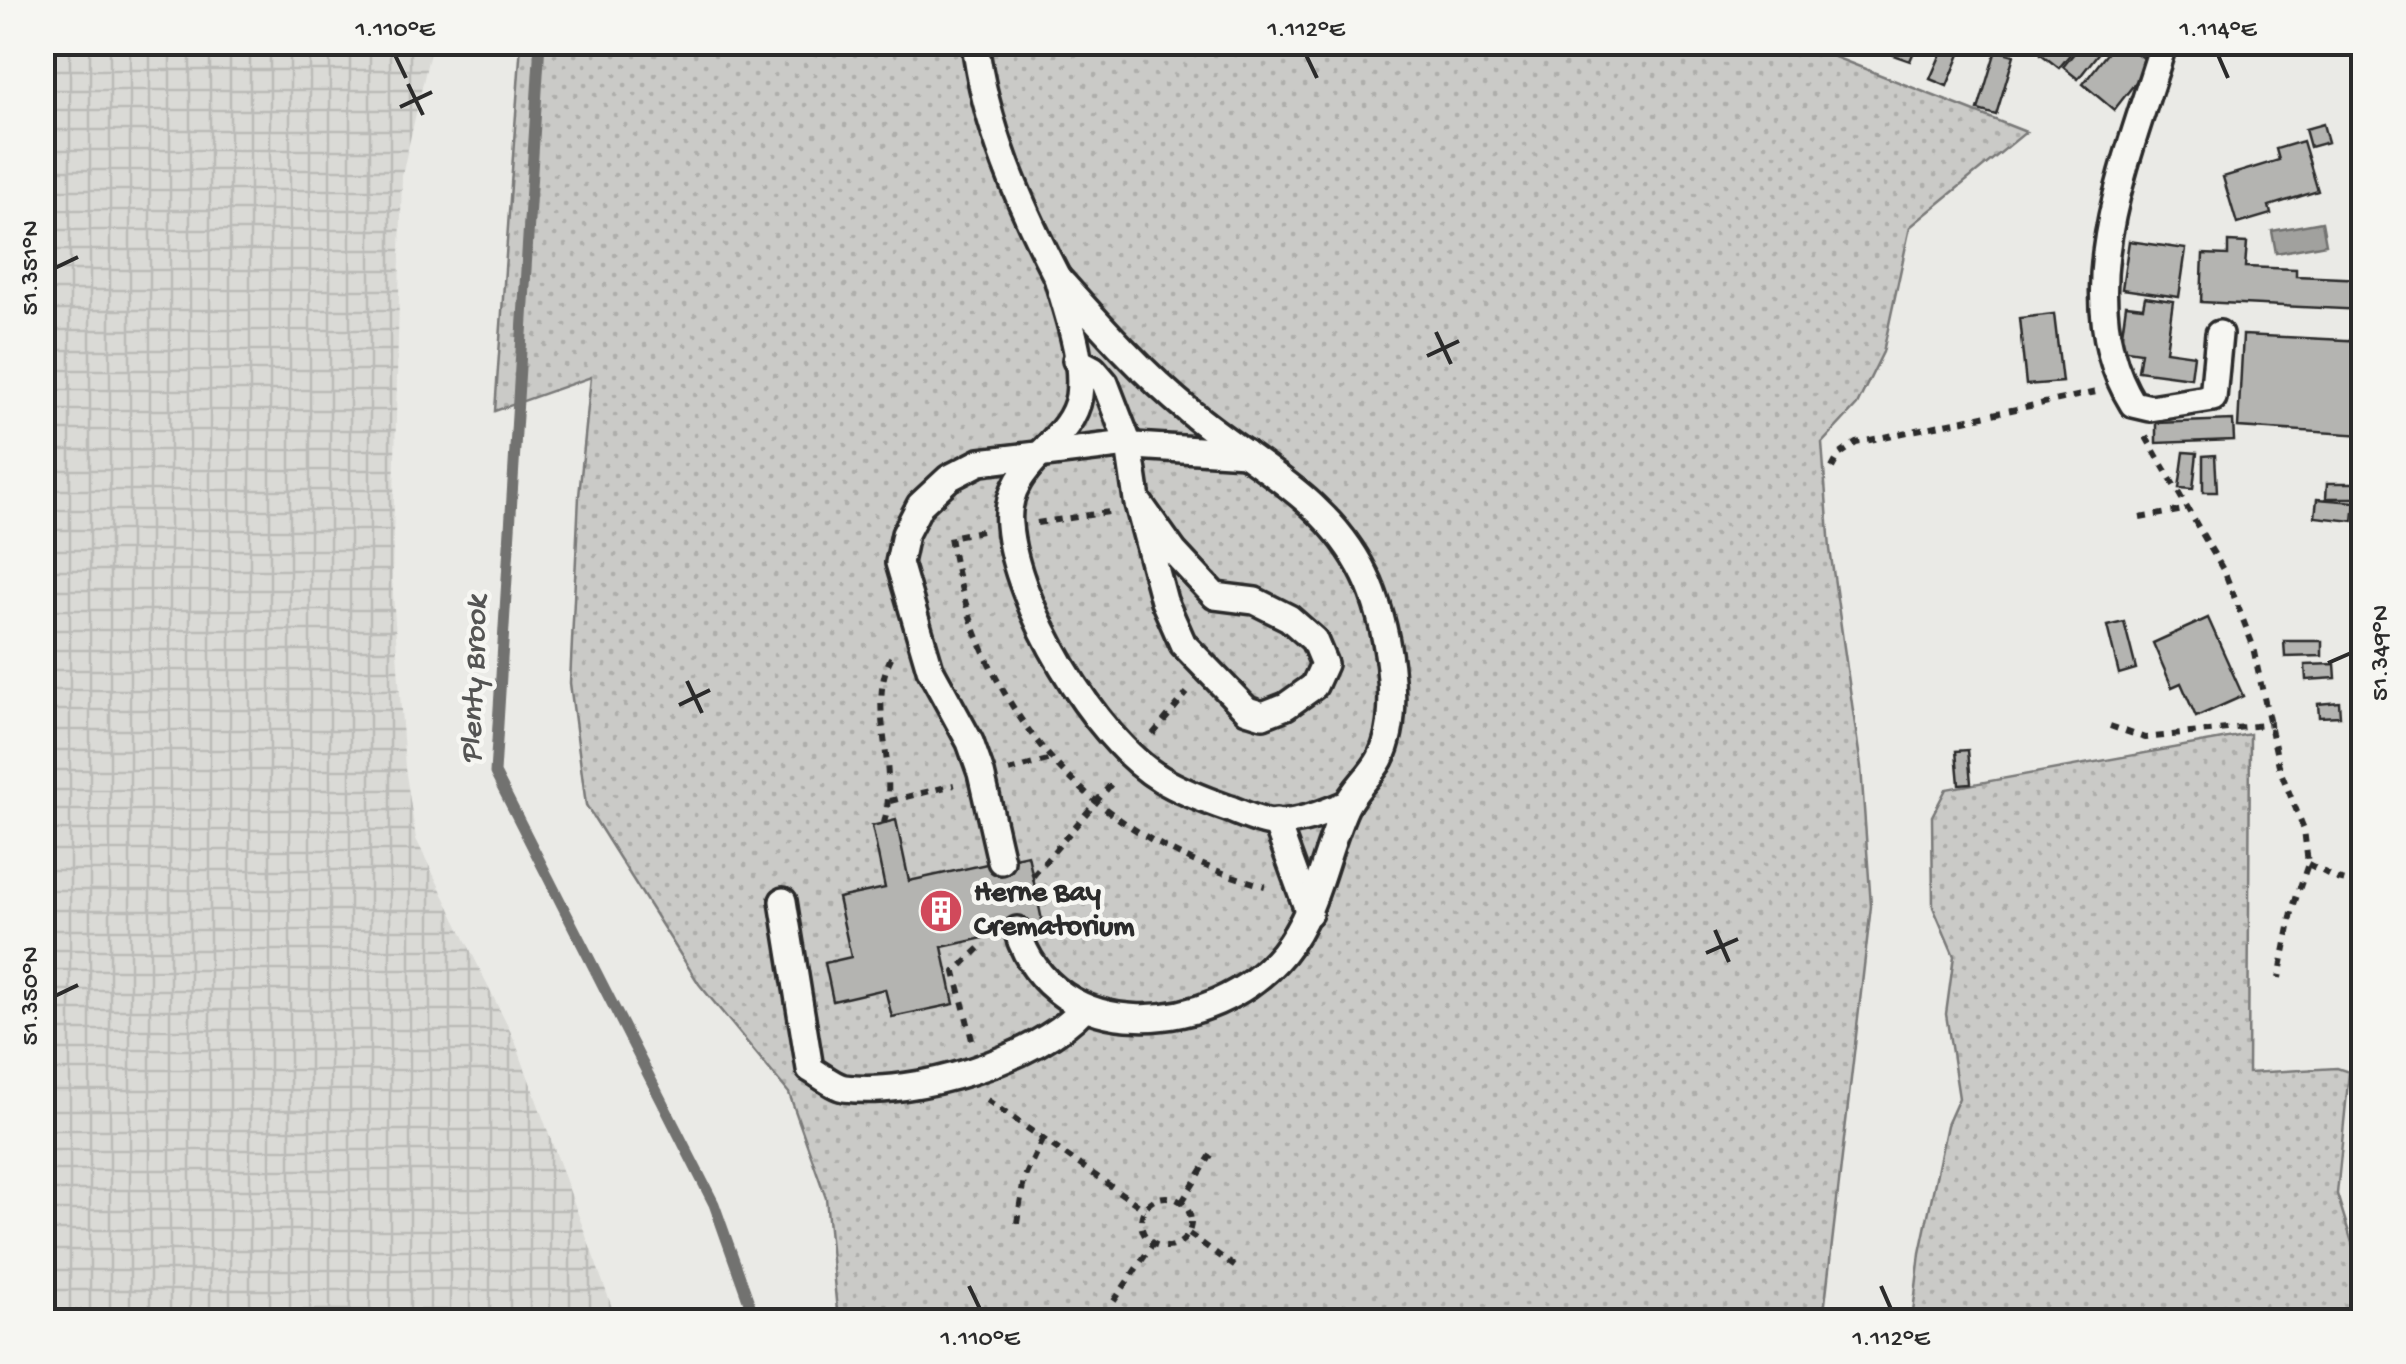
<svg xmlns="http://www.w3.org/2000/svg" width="2406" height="1364" viewBox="0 0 2406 1364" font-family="'Gochi Hand',sans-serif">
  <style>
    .industrial { fill: url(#industrial-grid) }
    .grass { fill: url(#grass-dots); stroke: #7a7a79; stroke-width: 2.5 }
    .water { fill: #a1a19e; stroke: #727270; stroke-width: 2.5 }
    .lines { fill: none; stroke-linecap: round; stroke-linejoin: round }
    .stream { stroke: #727270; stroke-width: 11 }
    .building { fill: #b4b4b1; stroke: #2b2b2b; stroke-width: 2.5 }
    .lane-casing { stroke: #2b2b2b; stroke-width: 32 }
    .path { stroke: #2b2b2b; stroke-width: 6; stroke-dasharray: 8 8; stroke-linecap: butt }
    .lane { stroke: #f6f6f2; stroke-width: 25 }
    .ticks { fill: none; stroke: #2b2b2b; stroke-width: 4 }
    .labels { text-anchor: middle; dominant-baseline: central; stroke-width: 9; stroke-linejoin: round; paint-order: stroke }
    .poi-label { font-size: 30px; font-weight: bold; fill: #2b2b2b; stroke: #f6f6f2; text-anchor: start }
    .water-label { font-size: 32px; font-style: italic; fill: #545453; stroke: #f6f6f2 }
    .neatline { fill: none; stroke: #2b2b2b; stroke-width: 4 }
    .ticks-label { font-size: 25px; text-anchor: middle; fill: #2b2b2b }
  </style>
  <defs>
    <pattern id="industrial-grid" width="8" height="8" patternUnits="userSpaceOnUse" patternTransform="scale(2.5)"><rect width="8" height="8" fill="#dadad6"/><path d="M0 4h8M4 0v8" fill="none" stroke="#bbbbb8"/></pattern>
    <pattern id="grass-dots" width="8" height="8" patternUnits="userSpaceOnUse" patternTransform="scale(2.5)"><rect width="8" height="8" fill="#cacac7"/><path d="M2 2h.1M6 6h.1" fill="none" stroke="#aeaeab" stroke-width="1.8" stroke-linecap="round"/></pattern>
  </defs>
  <rect width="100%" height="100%" fill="#eaeae6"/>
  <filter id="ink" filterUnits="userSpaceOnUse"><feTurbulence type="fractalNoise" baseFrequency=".01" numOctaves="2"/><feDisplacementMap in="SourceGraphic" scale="20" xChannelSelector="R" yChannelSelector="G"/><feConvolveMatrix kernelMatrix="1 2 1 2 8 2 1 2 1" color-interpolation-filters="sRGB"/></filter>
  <g filter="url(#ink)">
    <path class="industrial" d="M42,43H432L402,175L392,579L405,768L416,839L515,1041L617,1321H43Z"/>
    <g class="grass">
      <path d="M521,43H1799L2026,132L1910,227L1883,352L1857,405L1822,443L1830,549L1861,767L1871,906L1823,1321H838L826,1198L789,1093L699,984L586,805L570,683L579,496L591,377L495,411Z"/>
      <path d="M2250,734L2248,1073L2337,1068L2349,1072L2337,1194L2363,1278V1321H1912L1920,1253L1947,1125L1959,1098L1946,1014L1954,956L1933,907L1932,816L1946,789Z"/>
    </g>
    <path class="water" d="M2322,222L2326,244L2276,253L2272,231Z"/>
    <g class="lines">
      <path class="stream" d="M540,42L495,773L714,1204L756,1322"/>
    </g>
    <g class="building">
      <path d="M1898,42H1918L1910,61L1893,55Z"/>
      <path d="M1946,42H1965L1947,86L1930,79Z"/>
      <path d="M2051,42H2080L2059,68L2041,54Z"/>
      <path d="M2083,42H2107L2078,79L2063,67Z"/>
      <path d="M2116,42H2123L2150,64L2114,110L2083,84Z"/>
      <path d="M1996,50L2014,55L1996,115L1978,110Z"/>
      <path d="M2323,124L2328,142L2310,147L2305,129Z"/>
      <path d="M2303,141L2318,191L2269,206L2271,214L2237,224L2223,177L2279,160L2276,149Z"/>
      <path d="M2129,241L2186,249L2179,297L2122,289Z"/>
      <path d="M2228,242L2247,243L2245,267L2296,269V276L2364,279V310L2201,302L2203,254L2228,255Z"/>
      <path d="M2145,297L2173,301L2166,351L2194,355L2191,378L2138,371L2141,352L2120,349L2126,305L2143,307Z"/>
      <path d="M2054,314L2062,382L2026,385L2019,318Z"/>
      <path d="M2243,335L2364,341V435L2238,427Z"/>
      <path d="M2233,420L2234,440L2156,443V423Z"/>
      <path d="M2184,452L2197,453L2193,489L2179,488Z"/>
      <path d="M2215,455L2217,492H2203V456Z"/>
      <path d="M2327,483H2359V498H2326Z"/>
      <path d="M2317,499L2355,502L2353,521L2315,517Z"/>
      <path d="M2208,618L2243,696L2196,717L2181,683L2172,687L2153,643Z"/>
      <path d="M2124,622L2136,669L2119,674L2107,626Z"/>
      <path d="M2284,641H2322V656L2285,657Z"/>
      <path d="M2335,664L2336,678L2306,680L2305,665Z"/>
      <path d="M2339,702L2340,716L2319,717L2318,704Z"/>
      <path d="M1968,750L1971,783L1959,784L1956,751Z"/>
      <path d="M896,820L909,881L1028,855L1043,925L942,947L954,1004L892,1017L885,989L833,1001L825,963L851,957L838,898L885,888L872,826Z"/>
    </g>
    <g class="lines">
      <g class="lane-casing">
        <g id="lane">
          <path d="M975,42C985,126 1019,203 1057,277"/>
          <path d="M2164,42C2131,153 2065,295 2133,404L2150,408L2213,398L2219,334"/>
          <path d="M1076,360L1093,369L1105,383L1129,445L1137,500L1174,552L1215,596L1255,601L1289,618L1314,640L1324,664L1314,686L1286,706L1263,715L1247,710L1183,644L1164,601L1137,500"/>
          <path d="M1276,822L1309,913"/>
          <path d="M1001,861L981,773L970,742L930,669L899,563L905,534L920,505L949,478L980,462L1119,445L1245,453"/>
          <path d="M783,901L810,1069C821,1075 833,1086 844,1088C913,1097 1037,1060 1084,1008"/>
          <path d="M1017,930C1053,1049 1215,1037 1283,953C1318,909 1323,857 1345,808C1353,790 1371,776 1380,759C1404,712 1387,619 1365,575C1327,497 1253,465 1190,412C1141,372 1099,324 1057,277C1067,314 1084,357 1079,396C1071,446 1003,462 1009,525C1015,603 1094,739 1161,779C1182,792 1207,801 1230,809C1243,814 1260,822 1273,823C1300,823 1322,814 1346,804"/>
        </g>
      </g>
      <g class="path">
        <path d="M2146,437L2225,573L2252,643L2280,770L2304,829L2308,864L2293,907L2279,978"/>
        <path d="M1832,468L1839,455L1856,443L2096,392"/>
        <path d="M2140,518L2189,509"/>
        <path d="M1037,523L1109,512"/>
        <path d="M981,531L950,537C980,714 1090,839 1265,886"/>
        <path d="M2110,726L2145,738L2273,724"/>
        <path d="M1153,734L1187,693"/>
        <path d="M1009,771L1051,759"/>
        <path d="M890,801L954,785"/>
        <path d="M884,823C900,763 864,704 893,654"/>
        <path d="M2308,864L2338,879L2364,886"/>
        <path d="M1033,876L1113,782"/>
        <path d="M972,1040L955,972L985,943"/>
        <path d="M987,1100L1145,1210"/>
        <circle cx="1166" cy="1222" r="25"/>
        <path d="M1182,1202L1211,1155"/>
        <path d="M1017,1223L1024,1179L1042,1140"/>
        <path d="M1189,1234L1237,1268"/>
        <path d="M1114,1301L1153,1244"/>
      </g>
      <use href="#lane" class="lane"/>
    </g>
  </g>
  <path class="ticks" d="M395,55L406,78M1306,55L1317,78M2218,55L2228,78M408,84L423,115M400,107L432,92M55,268L78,257M1436,332L1451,364M1427,356L1459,341M2328,663L2351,653M687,681L702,713M679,705L710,690M1715,930L1729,962M1706,953L1738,939M55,996L78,985M969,1286L980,1309M1881,1286L1891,1309"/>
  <defs>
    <g id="building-disc" transform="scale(2.25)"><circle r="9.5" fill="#d1495b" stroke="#f6f6f2"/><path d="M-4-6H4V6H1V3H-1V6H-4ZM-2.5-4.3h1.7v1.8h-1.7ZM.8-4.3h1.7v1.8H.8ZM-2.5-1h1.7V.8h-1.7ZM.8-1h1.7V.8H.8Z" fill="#fff"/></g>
  </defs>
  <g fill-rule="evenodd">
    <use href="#building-disc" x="941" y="911"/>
  </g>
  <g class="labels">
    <g class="poi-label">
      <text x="974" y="894">Herne Bay<tspan x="974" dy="34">Crematorium</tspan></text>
    </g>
    <g class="water-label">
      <text transform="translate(476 680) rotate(-88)">Plenty Brook</text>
    </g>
  </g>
  <rect width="2406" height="1364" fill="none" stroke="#f6f6f2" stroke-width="110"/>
  <rect x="55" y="55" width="2296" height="1254" class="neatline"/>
  <g class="ticks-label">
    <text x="395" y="36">1.110°E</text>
    <text x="1306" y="36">1.112°E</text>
    <text x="2218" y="36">1.114°E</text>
    <text transform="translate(28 268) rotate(-90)" y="9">51.351°N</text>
    <text transform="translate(2378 653) rotate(-90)" y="9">51.349°N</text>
    <text transform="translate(28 996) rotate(-90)" y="9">51.350°N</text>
    <text x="980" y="1345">1.110°E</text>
    <text x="1891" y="1345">1.112°E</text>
  </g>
</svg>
